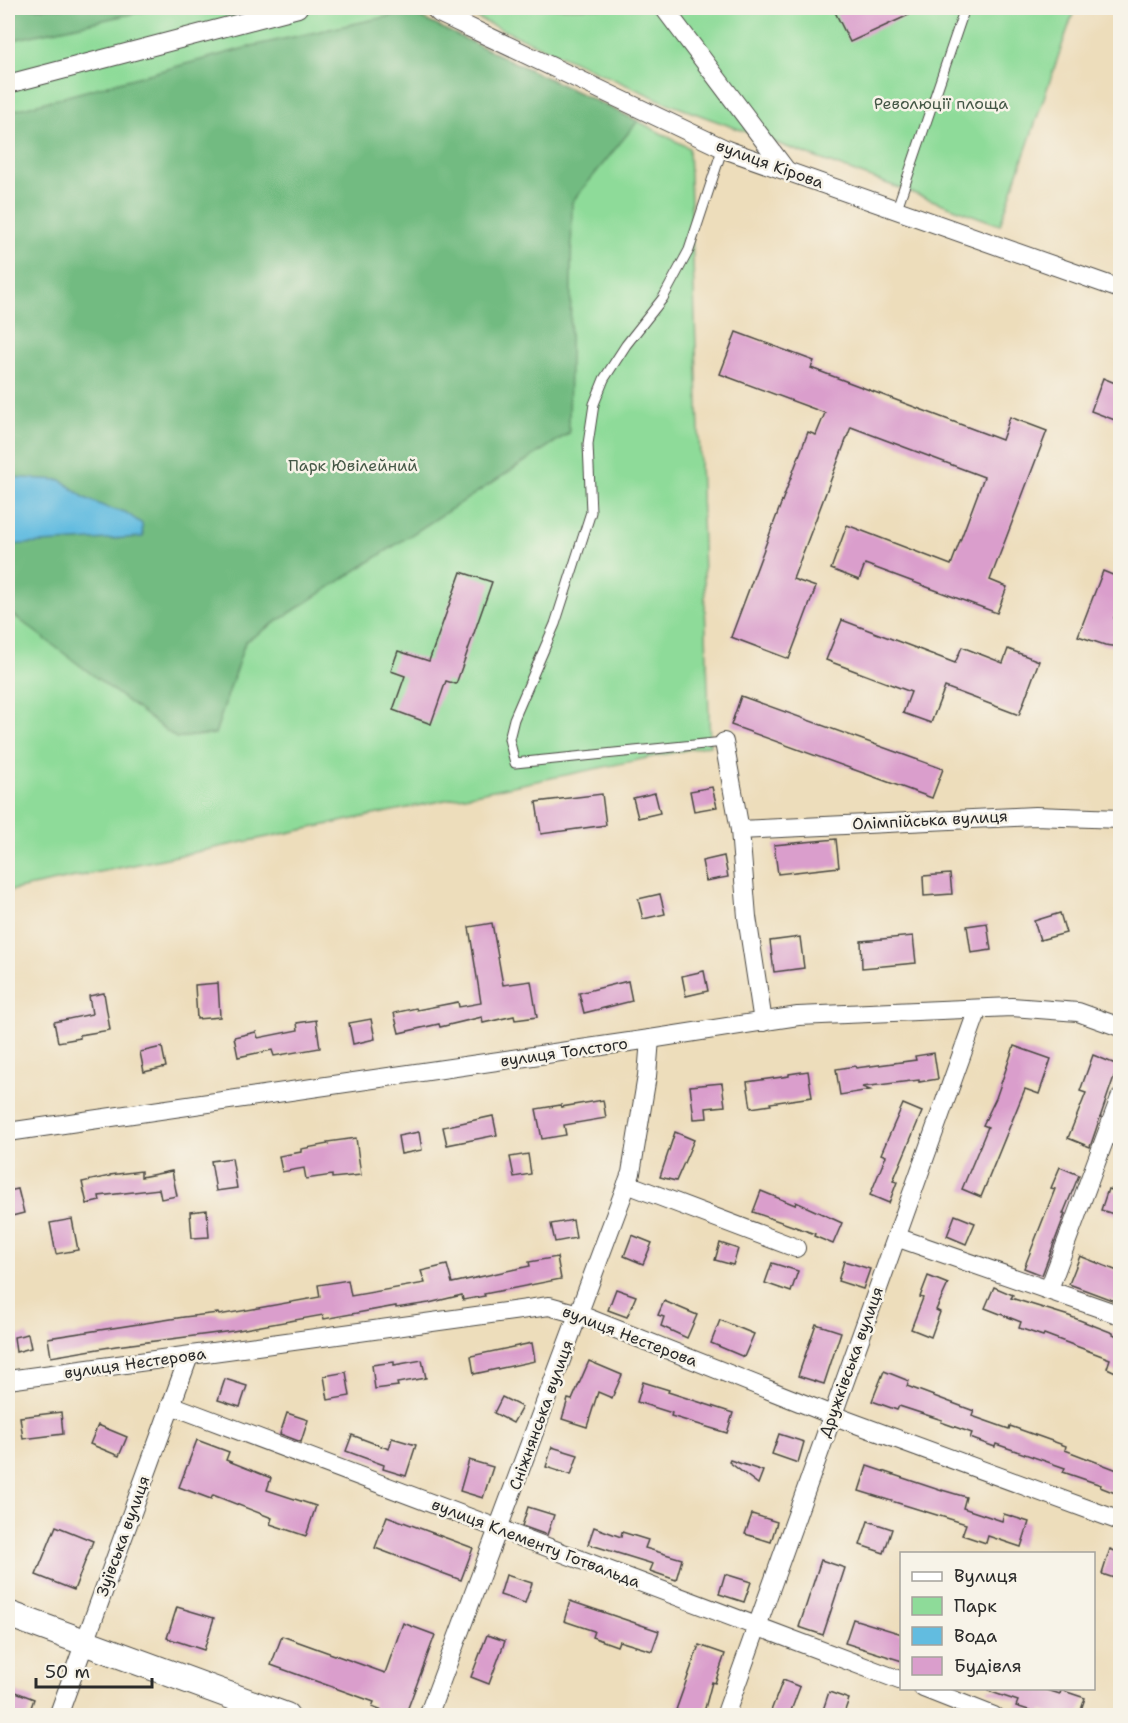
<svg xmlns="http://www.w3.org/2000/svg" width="1128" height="1723" viewBox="0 0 1128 1723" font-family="'Shantell Sans',sans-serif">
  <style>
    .green { fill: #8edb99; stroke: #5c8362; stroke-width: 1.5 }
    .forest { fill: #72bb81; stroke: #4e7356; stroke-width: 1.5 }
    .water { fill: #62bce0; stroke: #467486; stroke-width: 1.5 }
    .building { fill: #da9ecc }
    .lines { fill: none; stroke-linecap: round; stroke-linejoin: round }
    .lane-casing { stroke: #484641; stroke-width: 11 }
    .street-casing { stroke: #484641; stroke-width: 20 }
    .secondary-casing { stroke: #484641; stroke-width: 28 }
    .lane { stroke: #fff; stroke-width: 9 }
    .street { stroke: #fff; stroke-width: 18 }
    .secondary { stroke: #fff; stroke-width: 26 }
    .labels { text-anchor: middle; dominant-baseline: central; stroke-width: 5; stroke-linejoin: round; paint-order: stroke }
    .park-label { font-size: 16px; fill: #445746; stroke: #f7f3e8 }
    .street-label { font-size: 16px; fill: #2b2b2b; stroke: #f7f3e8 }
  </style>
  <rect width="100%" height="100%" fill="#f7f3e8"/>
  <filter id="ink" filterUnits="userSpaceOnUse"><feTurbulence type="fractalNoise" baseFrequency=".0167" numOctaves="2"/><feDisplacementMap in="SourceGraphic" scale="12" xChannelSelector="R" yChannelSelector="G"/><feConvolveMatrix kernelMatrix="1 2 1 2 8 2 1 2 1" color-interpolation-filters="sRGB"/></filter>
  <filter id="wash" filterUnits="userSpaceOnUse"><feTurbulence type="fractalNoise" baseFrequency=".008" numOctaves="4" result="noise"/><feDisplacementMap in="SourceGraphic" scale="24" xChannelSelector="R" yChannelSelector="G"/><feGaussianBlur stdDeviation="1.35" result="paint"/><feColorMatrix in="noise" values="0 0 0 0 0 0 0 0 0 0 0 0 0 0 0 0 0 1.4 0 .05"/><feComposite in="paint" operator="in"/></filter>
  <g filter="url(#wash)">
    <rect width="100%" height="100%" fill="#edddbb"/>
    <g class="green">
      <path d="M8,8H407L408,12L638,121L689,148L710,745L8,891Z"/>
      <path d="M454,8H1075L1000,225L667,103Z"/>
    </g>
    <g class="forest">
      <path d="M8,8H158L8,41Z"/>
      <path d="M408,12L638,121L572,202L569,433L245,642L215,734L176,738L8,611V112L256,45Z"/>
    </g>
    <path class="water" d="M8,477L61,480L85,498L108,508L125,512L142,524L143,537L8,545Z"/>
    <g id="blocks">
      <g class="building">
        <path d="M833,8H924L850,42Z"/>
        <path d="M736,332L814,361L811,368L1002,440L1010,417L1047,431L990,580L1007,587L997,613L865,564L859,580L831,569L847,525L951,565L984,477L851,427L793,579L816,587L789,659L731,637L808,432L816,435L825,413L720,374Z"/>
        <path d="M1103,378L1120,385V422L1091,411Z"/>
        <path d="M1103,571L1120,578V602L1114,618L1120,619V647L1105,645L1078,636Z"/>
        <path d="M461,572L492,582L456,684L446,681L431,724L393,710L405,676L391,671L398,651L429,661Z"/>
        <path d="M842,620L955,663L962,647L1003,663L1008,649L1039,661L1019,715L945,687L931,723L903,713L911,692L826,660Z"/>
        <path d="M741,696L943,769L932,798L731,725Z"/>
        <path d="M712,787L717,807L694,811L690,791Z"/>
        <path d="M655,793L660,813L638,818L633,798Z"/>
        <path d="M602,794L606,825L541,834L536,802Z"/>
        <path d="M836,839L839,867L778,874L774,845Z"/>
        <path d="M724,856L728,877L706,881L702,861Z"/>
        <path d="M950,874L952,894L924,896L923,876Z"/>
        <path d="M660,894L665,914L643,919L638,899Z"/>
        <path d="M1060,913L1066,933L1040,940L1034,921Z"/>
        <path d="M492,923L503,985L531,981L537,1017L515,1020L514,1016L483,1023L482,1017L440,1027L439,1024L399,1033L394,1013L416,1008L417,1010L458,1002L459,1007L481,1003L469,927Z"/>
        <path d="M987,923L991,950L971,953L967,926Z"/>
        <path d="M913,936L916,963L862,968L861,941Z"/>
        <path d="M800,937L804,968L774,972L770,941Z"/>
        <path d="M704,971L708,991L686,996L682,976Z"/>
        <path d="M628,981L632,1001L584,1013L579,993Z"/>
        <path d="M218,983L220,1017L197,1019L195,985Z"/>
        <path d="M104,993L110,1030L80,1035V1038L58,1042L54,1022L92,1014L89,996Z"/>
        <path d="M371,1019L375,1039L353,1044L349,1023Z"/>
        <path d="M316,1020L320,1048L274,1056L272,1050L238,1057L234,1037L256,1032L258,1038L298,1030L297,1023Z"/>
        <path d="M1014,1046L1051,1059L1039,1094L1025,1089L981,1197L962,1189L988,1127L983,1125L996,1098Z"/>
        <path d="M162,1047L166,1067L144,1072L140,1052Z"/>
        <path d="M934,1053L938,1079L919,1082V1080L862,1087L870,1090L840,1095L836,1069L855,1066L856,1068L916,1060L915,1056Z"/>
        <path d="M1093,1055L1118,1065L1090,1147L1068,1138L1086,1093L1080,1091Z"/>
        <path d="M808,1071L812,1097L770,1103L771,1105L751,1108L747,1082L789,1076V1074Z"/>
        <path d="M722,1083L725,1106L706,1108L707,1118L694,1119L690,1086Z"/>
        <path d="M603,1100L606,1118L564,1125L566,1135L542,1139L536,1109L561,1105V1107Z"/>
        <path d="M903,1104L922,1112L893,1181L897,1182L889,1203L870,1195L886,1156L881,1154Z"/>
        <path d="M493,1116L497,1135L447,1145L443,1127Z"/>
        <path d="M419,1132L422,1150L401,1154L398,1136Z"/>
        <path d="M675,1132L694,1140L676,1181L660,1177Z"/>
        <path d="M356,1138L361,1175L332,1178V1175L306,1179L304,1168L282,1172L279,1156L301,1152V1149L328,1144L327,1142Z"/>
        <path d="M528,1154L531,1174L514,1177L510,1157Z"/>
        <path d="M232,1158L237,1188L216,1191L211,1161Z"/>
        <path d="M1060,1167L1079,1175L1063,1214H1065L1042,1275L1024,1268L1055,1189L1051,1188Z"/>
        <path d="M141,1171V1177L172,1171L177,1196L161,1199L159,1189L99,1196L100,1201L87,1204L82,1182L110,1176V1175Z"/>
        <path d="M18,1189L24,1213L8,1217V1191Z"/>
        <path d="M1108,1189L1120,1193V1216L1101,1210Z"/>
        <path d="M761,1191L795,1205L796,1202L842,1223L833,1244L814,1236L815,1234L753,1212Z"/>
        <path d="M207,1210L209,1237L192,1238L190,1212Z"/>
        <path d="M955,1215L975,1223L966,1244L947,1236Z"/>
        <path d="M72,1219L78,1250L56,1254L50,1223Z"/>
        <path d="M573,1220L576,1238L555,1242L551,1224Z"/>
        <path d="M632,1235L652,1243L643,1264L624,1256Z"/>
        <path d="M720,1243L738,1249L733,1265L715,1260Z"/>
        <path d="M1080,1256L1120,1272V1303L1069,1284Z"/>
        <path d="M557,1257L561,1279L484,1294L485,1296L463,1300L462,1295L429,1303L396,1308V1306L324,1319L323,1315L233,1331L116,1346L51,1357L48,1338L184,1317L218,1313L219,1315L320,1297L318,1285L348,1280L351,1296L425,1283L421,1271L447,1265L452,1283L530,1266L529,1262Z"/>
        <path d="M844,1261L870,1269L863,1289L838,1281Z"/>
        <path d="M772,1263L798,1271L791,1292L765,1283Z"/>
        <path d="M928,1276L948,1284L936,1310L940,1312L931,1337L911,1329L923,1298L920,1297Z"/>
        <path d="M994,1287L1013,1295L1011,1298L1069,1316L1113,1333V1334L1119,1337L1120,1335V1374L1107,1368L1110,1359L1044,1334L1043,1336L1019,1328L1021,1322L985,1308Z"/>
        <path d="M616,1289L636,1296L627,1317L608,1310Z"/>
        <path d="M664,1301L697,1315L687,1338L661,1326L664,1317L658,1315Z"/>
        <path d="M720,1320L754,1334L744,1357L711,1343Z"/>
        <path d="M816,1324L841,1332L824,1384L798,1376Z"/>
        <path d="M28,1334L31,1348L16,1352L14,1337Z"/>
        <path d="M532,1343L535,1361L474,1374L471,1356Z"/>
        <path d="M422,1360L426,1378L397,1383L398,1386L375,1389L372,1365L394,1362V1365Z"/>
        <path d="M589,1361L622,1375L612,1398L598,1392L587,1427L562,1419L568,1399L572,1400Z"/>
        <path d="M884,1371L909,1381L907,1386L974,1411L972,1416L1009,1429L1010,1426L1066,1446L1065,1450L1120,1471V1495L1100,1487L1101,1485L1063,1472L1065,1468L996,1444L995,1447L970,1438L972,1433L941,1422L942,1420L899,1406L897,1410L872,1401Z"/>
        <path d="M346,1372L350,1396L328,1400L324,1376Z"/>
        <path d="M225,1379L247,1386L240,1407L218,1400Z"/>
        <path d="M643,1382L669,1390L668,1392L733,1413L727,1433L671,1416L672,1413L637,1402Z"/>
        <path d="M502,1397L522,1407L513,1423L494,1413Z"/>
        <path d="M61,1412L63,1434L23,1439L20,1417Z"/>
        <path d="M287,1413L308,1420L301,1442L280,1434Z"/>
        <path d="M98,1425L127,1437L119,1456L90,1444Z"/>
        <path d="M779,1434L804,1442L798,1463L772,1454Z"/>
        <path d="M352,1435L389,1449L392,1438L416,1445L406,1476L383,1469L384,1465L346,1451Z"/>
        <path d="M197,1440L229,1452L226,1460L271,1478L267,1490L316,1506L306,1536L270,1524L272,1518L213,1495L211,1499L179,1487Z"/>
        <path d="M552,1447L578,1455L571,1475L546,1467Z"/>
        <path d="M469,1460L493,1467L483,1498L460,1491Z"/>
        <path d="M730,1460L763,1471L758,1484L729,1462Z"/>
        <path d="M867,1466L942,1491V1490L966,1497L963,1508L1002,1521L1004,1514L1029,1522L1021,1547L988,1536L986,1543L962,1535L966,1524L859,1491Z"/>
        <path d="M528,1507L554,1515L547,1535L522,1526Z"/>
        <path d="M752,1514L777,1522L771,1542L745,1534Z"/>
        <path d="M387,1516L473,1548L461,1580L375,1548Z"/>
        <path d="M868,1521L892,1529L884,1553L860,1545Z"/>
        <path d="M56,1526L93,1541L74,1590L36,1575Z"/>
        <path d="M594,1527L621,1537L622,1532L648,1540L645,1548L682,1559L676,1580L650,1571L653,1564L588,1544Z"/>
        <path d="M1110,1549L1120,1553V1580L1102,1574Z"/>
        <path d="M821,1560L845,1568L823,1635L799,1627Z"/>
        <path d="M725,1574L751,1582L744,1602L719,1594Z"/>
        <path d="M506,1575L532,1583L525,1603L500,1595Z"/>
        <path d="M570,1601L659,1631L652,1651L619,1641L617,1646L592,1637L594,1631L564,1621Z"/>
        <path d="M177,1607L214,1618L204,1650L167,1638Z"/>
        <path d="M853,1619L902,1634V1661L845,1643Z"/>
        <path d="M403,1623L435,1635L405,1716H395L372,1707L374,1702L271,1665L282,1636L385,1673Z"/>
        <path d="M487,1635L505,1641L489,1684L471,1677Z"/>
        <path d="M699,1645L725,1654L715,1683L712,1682L703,1716L676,1710Z"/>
        <path d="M783,1680L800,1687L789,1716H769Z"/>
        <path d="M8,1689L34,1699L28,1716H8Z"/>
        <path d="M988,1689H1044L1060,1694L1061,1690L1085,1698L1079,1716H1056L1042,1711L1041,1714L1016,1706L1018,1701L988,1691Z"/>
        <path d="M829,1692L849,1699L843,1716H821Z"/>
      </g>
    </g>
  </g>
  <g filter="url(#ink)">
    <use href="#blocks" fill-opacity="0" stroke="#484641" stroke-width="1.5"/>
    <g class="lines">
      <g class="lane-casing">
        <g id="lane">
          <path d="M896,211L965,8"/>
          <path d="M724,742L515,763L509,739L514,719L555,624L591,512L588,444L594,404L604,379L626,345L663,298L689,250L721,153L727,150"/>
        </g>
      </g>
      <g class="street-casing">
        <g id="street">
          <path d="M434,8L439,13L727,150L1120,289"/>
          <path d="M664,8L786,170"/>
          <path d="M8,84L298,8"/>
          <path d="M724,742L740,830L747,917L763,1022"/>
          <path d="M740,830L1035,816L1120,819"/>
          <path d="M8,1132L650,1039L798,1016L1012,1007L1078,1012L1120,1027"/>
          <path d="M627,1184L796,1248"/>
          <path d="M896,1237L1120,1315"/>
          <path d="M1049,1289L1120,1098"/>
          <path d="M8,1380L549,1306L578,1314L832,1415L1120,1521"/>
          <path d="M171,1405L902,1681"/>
          <path d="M923,1688L994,1716"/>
          <path d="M58,1716L189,1356"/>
          <path d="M428,1716L631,1173L647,1076L650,1039"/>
          <path d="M725,1716L978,1009"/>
        </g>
      </g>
      <g class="secondary-casing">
        <path id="secondary" d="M8,1614L286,1716"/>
      </g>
      <use href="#lane" class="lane"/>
      <use href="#street" class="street"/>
      <use href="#secondary" class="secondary"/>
    </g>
  </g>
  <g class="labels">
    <g class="park-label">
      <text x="941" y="103">Революції площа</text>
      <text x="353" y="465">Парк Ювілейний</text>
    </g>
    <g class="street-label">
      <text transform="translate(770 164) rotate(20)">вулиця Кірова</text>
      <text transform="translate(930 820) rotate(-3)">Олімпійська вулиця</text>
      <text transform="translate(564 1052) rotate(-8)">вулиця Толстого</text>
      <text transform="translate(630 1336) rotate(21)">вулиця Нестерова</text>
      <text transform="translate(851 1362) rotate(-70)">Дружківська вулиця</text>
      <text transform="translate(135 1363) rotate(-8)">вулиця Нестерова</text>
      <text transform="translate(541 1415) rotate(-70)">Сніжнянська вулиця</text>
      <text transform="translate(123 1536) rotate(-70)">Зуївська вулиця</text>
      <text transform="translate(536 1543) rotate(21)">вулиця Клементу Готвальда</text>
    </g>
  </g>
  <rect width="1128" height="1723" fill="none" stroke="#f7f3e8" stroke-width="30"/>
  <rect x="900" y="1552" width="195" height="138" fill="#f7f3e8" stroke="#a5a39c" stroke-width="1.5"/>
  <rect x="912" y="1572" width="30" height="9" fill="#ffffff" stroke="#a5a39c" stroke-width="1.5"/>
  <text x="954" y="1582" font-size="18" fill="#2b2b2b">Вулиця</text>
  <rect x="912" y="1597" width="30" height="18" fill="#8edb99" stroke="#a5a39c" stroke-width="1.5"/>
  <text x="954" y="1612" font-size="18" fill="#2b2b2b">Парк</text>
  <rect x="912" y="1627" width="30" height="18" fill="#62bce0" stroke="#a5a39c" stroke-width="1.5"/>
  <text x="954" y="1642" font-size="18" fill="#2b2b2b">Вода</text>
  <rect x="912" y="1657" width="30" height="18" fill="#da9ecc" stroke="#a5a39c" stroke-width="1.5"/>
  <text x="954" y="1672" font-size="18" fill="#2b2b2b">Будівля</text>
  <path d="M36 1678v9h116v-9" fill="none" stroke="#2b2b2b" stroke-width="3"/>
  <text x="45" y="1678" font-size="18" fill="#2b2b2b" stroke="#f7f3e8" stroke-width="4.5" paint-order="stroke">50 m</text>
</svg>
